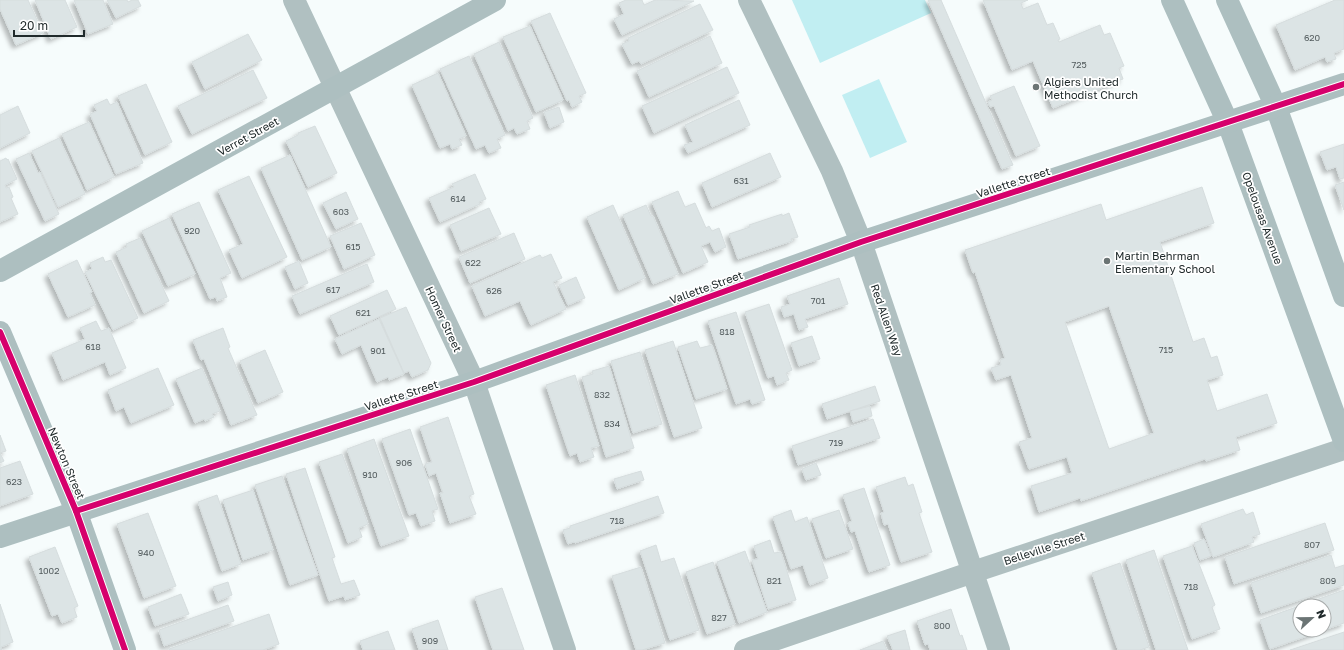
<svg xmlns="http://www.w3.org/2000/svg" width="1344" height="650" viewBox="0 0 1344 650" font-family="'Golos Text',sans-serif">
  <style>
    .green { fill: #c1eef2 }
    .building { fill: #dce4e5; stroke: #d6ddde; fill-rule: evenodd; filter: url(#shadow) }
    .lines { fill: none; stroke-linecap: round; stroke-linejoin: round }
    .street { stroke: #b0c0c1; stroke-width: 22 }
    .secondary { stroke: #adbfc0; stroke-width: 22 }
    .cycleway-casing { stroke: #fff; stroke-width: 8 }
    .cycleway { stroke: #d6006c; stroke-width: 6 }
    .poi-dot { fill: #6b7474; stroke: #fff; stroke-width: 1.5 }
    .labels { text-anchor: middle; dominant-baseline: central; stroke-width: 3.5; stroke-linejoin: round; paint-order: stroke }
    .number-label { font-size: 9px; fill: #515a5c }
    .poi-label { font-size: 11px; fill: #202a2b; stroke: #fff; text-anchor: start }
    .street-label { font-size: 11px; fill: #202a2b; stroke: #fff }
  </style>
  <defs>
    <filter id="shadow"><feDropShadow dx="-3.5" dy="3.5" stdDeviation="2" flood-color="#0004"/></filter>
  </defs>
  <rect width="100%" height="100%" fill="#f6fcfc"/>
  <g class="green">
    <path d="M792,0H925L931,13L820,63Z"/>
    <path d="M879,79L907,142L870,158L842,95Z"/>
  </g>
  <g class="building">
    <path d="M0,0H28L43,33L16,45L0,9Z"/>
    <path d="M35,0H65L77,27L51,39Z"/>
    <path d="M74,0H103L113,24L88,34Z"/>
    <path d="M107,0H127L128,2L132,0H138L141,6L116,18Z"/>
    <path d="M626,0H642L644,5L655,0L694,1L622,35L614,19L624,14L619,3Z"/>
    <path d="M928,0H941L1013,165L1002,169Z"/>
    <path d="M983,0H1028L1021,3L1023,9L1038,3L1047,25L1053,23L1060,39L1058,40L1059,42L1100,25L1104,35L1110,33L1124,66L1119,68L1123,79L1053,108L1033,61L1012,70Z"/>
    <path d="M1335,0H1344V49L1334,53L1336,59L1327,62L1325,57L1295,70L1276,25Z"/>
    <path d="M700,4L713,30L641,64L639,61L632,64L622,44L629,41L628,38Z"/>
    <path d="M550,13L586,93L579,96L582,102L572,107L569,100L567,101L531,21Z"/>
    <path d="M530,26L563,100L536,112L503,37Z"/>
    <path d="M248,34L262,60L205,89L192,62Z"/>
    <path d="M710,36L722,63L649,97L637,71Z"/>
    <path d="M499,42L533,118L527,121L530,129L517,134L514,128L508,131L474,54Z"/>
    <path d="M469,56L505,135L497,139L501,148L489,153L485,145L476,149L440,69Z"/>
    <path d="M727,67L739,93L654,133L642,106Z"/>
    <path d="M253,70L267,98L192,134L178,106Z"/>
    <path d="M438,73L466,136L459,139L462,145L452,149L450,144L440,148L412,85Z"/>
    <path d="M146,84L172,142L145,155L118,96Z"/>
    <path d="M1014,86L1040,146L1016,156L994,106L990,107L988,102L992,100L990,96Z"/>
    <path d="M107,99L110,105L117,102L143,163L116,174L90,114L97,111L94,105Z"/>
    <path d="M739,100L750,125L688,153L684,145L693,142L685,125Z"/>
    <path d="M18,106L30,133L0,148V115Z"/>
    <path d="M559,107L564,122L550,128L544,112Z"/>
    <path d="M89,122L114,177L87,190L62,134Z"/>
    <path d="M315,126L337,173L308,187L286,141L298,135V133Z"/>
    <path d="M59,138L85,194L58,207L32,151Z"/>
    <path d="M1344,144V178L1340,179L1336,167L1327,170L1320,152Z"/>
    <path d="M29,153L38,173L40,172L59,214L45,221L16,159Z"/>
    <path d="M770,153L781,177L712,207L702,183Z"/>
    <path d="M290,155L331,247L302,260L261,168Z"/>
    <path d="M6,158L7,160L8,159L17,179L5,185L6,188L9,187L13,197L11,198L18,214L0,222V161Z"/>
    <path d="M475,174L486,199L479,202L480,204L440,222L429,198L454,187L452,184Z"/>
    <path d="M249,176L287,257L242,278L229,250L243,244L218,190Z"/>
    <path d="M1344,182V210L1335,185Z"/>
    <path d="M1202,187L1214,223L1160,242L1193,342L1204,338L1211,358L1217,356L1223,375L1207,380L1217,411L1267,394L1277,423L1236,437L1240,450L1206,461L1205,459L1081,501L1080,498L1039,512L1031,486L1072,473L1067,457L1029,469L1019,442L1032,438L1011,375L996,380L991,368L1001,365L1000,360L1005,358L975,272L973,273L965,250L1101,204L1106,220ZM1109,306L1154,433L1109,449L1065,322Z"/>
    <path d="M678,191L685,207L695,203L706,228L709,226L712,231L719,228L726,247L715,252L710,242L701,246L708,262L683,273L652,202Z"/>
    <path d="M346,192L358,219L336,229L323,203Z"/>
    <path d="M199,202L231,273L220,278L227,297L217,301L216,297L210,299L172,214Z"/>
    <path d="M613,205L645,278L619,290L587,217Z"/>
    <path d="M646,205L651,216H653L678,274L653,284L623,215Z"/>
    <path d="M489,208L501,234L461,251L450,225Z"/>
    <path d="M789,213L798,237L791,239L792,241L738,259L729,234L750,227L749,225L782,214V216Z"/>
    <path d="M169,218L195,274L168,286L142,231Z"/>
    <path d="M361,223L375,255L344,269L330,236Z"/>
    <path d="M514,233L525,259L470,283L459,257Z"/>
    <path d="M140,238L169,301L144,313L116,252L127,247L126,244Z"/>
    <path d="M551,254L562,278L553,282L566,309L531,325L520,301L485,316L472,286L540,255L542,258Z"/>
    <path d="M103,257L105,262L111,260L138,318L113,330L85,272L92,269L90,263Z"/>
    <path d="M77,260L92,292L90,293L95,305L68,317L48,274Z"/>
    <path d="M299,261L308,283L295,289L285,267Z"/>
    <path d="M367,264L374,282L300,314L292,296Z"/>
    <path d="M576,277L585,298L568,305L559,285Z"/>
    <path d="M839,278L848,304L805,319L808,327L799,330L794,314L784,317L781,307L790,304L787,296Z"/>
    <path d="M387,290L396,309L339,335L330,316Z"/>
    <path d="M769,304L792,370L786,373L789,380L777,385L774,376L768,378L745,312Z"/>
    <path d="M406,307L431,363L428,370L412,377L409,371L404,373L380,318Z"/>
    <path d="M736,312L765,400L752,404L750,399L736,404L708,321Z"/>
    <path d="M379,319L404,374L389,380L388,377L377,382L361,345L342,354L335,339Z"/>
    <path d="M96,321L101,331L109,328L126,368L110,375L105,362L63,380L52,353L85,339L80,328Z"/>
    <path d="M223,328L230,347L228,348L257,415L231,425L204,359L201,360L193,340Z"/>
    <path d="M812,336L820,359L799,366L791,343Z"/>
    <path d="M673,341L702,428L674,437L645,350Z"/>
    <path d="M697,341L700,348L712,345L727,389L696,399L678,347Z"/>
    <path d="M265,350L283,392L258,403L240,361Z"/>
    <path d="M640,352L662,424L633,433L611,361Z"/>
    <path d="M609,366L634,448L606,457L582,377L593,374L592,371Z"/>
    <path d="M158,368L174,405L131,423L124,407L116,411L108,390Z"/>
    <path d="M202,368L220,411L212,414L214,417L205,421L204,419L195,423L176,379Z"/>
    <path d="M575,375L599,446L591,448L594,457L580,462L577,453L570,456L546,385Z"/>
    <path d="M875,386L880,401L827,419L822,404Z"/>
    <path d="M870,406L872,416L853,422L850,411Z"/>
    <path d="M448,417L474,494L469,496L476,514L450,523L440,493H443L436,473L429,476L425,464L432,462L420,427Z"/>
    <path d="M873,419L880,438L798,465L792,446Z"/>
    <path d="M410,429L438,509L432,511L435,521L421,526L416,513L409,515L382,439Z"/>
    <path d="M0,435L6,451L0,453L4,461L0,463Z"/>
    <path d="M374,439L409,536L381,546L347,449Z"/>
    <path d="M342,454L368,524L359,528L362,537L348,543L319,462Z"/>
    <path d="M20,461L33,494L0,506V468Z"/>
    <path d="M816,463L821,475L806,480L802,469Z"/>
    <path d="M305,468L335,557L332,558L341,584L354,580L360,595L345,600L344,596L329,601L286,474Z"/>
    <path d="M641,471L644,480L617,489L614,479Z"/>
    <path d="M282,476L318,575L290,585L255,485Z"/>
    <path d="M905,477L908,486L913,484L922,512L919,513L932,552L901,562L888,524L884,525L881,513L884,512L876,487Z"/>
    <path d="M864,488L890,565L869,572L855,531L851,532L848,523L852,521L843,495Z"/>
    <path d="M253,490L273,550L243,560L223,500Z"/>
    <path d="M217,495L241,564L222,571L198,502Z"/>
    <path d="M658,496L664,513L575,543L574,542L568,544L563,530L570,528V526Z"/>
    <path d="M1243,509L1246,515L1253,512L1260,534L1252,537L1254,542L1213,557L1201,524Z"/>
    <path d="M791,510L795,522L807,517L828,578L810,585L803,565L791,569L773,517Z"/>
    <path d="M839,510L853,549L826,558L812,519Z"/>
    <path d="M148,513L176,586L144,598L117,524Z"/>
    <path d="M1325,523L1334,550L1234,584L1225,557Z"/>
    <path d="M1204,539L1211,556L1200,560L1194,543Z"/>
    <path d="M770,540L774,553L781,552L796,600L768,609L752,560L758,559L754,546Z"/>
    <path d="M656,545L661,562L674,558L699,630L670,640L640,551Z"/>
    <path d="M1192,546L1215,605L1212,607L1220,629L1192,639L1163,556Z"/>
    <path d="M55,547L78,606L74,608L77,617L62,623L58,614L52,616L29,557Z"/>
    <path d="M1154,550L1188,650H1156L1126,560Z"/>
    <path d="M745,551L767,612L739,623L717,562Z"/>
    <path d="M1331,555L1335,568L1344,565V585L1261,613L1251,583Z"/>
    <path d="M713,562L735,624L707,634L686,572Z"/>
    <path d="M1120,563L1149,647L1140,650H1118L1092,573Z"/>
    <path d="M641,567L665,643L642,650H636L612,576Z"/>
    <path d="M228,582L232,595L218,601L213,587Z"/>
    <path d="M502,588L524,650H493L475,597Z"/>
    <path d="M1344,590V623L1270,649L1260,620ZM1300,606H1324V630H1300Z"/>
    <path d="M181,594L189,614L155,626L148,607Z"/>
    <path d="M0,604L13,642L1,647L2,650H0Z"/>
    <path d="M228,605L234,621L164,646L159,630Z"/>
    <path d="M951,609L960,636L962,635L967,650H930L928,644L925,645L917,621Z"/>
    <path d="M269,614L279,644L263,650H169V649Z"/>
    <path d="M438,620L448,650H419L412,629Z"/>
    <path d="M905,630L910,650H893L887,636Z"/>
    <path d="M388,631L395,650H363L360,641Z"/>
    <path d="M1344,632V650H1290Z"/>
    <path d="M883,641L887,650H860Z"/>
  </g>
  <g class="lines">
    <g class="street">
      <path d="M294,0L474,382L565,650"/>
      <path d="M749,0L832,171L861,242L999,650"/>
      <path d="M745,650L973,572L1344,449"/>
    </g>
    <g class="secondary">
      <path d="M1172,0L1228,123L1344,441"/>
      <path d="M1227,0L1276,107L1344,296"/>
      <path d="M0,271L495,0"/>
      <path d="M0,332L76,511L125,650"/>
      <path d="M0,537L474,382L861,242L1344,84"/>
    </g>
    <g class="cycleway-casing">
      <g id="cycleway">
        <path d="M0,332L76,511L125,650"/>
        <path d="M76,511L474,382L861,242L1344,84"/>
      </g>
    </g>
    <use href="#cycleway" class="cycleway"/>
  </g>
  <g class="poi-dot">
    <circle cx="1036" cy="87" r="4"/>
    <circle cx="1107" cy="261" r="4"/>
  </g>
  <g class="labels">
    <g class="number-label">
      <text x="1312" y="37">620</text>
      <text x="1079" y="64">725</text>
      <text x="741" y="180">631</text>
      <text x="458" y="198">614</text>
      <text x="341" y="211">603</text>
      <text x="192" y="230">920</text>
      <text x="353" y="246">615</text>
      <text x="473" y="262">622</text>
      <text x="333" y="289">617</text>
      <text x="494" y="290">626</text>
      <text x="818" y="300">701</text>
      <text x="363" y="312">621</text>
      <text x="727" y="331">818</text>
      <text x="93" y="346">618</text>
      <text x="1166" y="349">715</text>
      <text x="378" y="350">901</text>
      <text x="602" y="394">832</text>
      <text x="612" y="423">834</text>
      <text x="836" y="442">719</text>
      <text x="404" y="462">906</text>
      <text x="370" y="474">910</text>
      <text x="14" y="481">623</text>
      <text x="617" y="520">718</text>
      <text x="1312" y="544">807</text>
      <text x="146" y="552">940</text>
      <text x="49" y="570">1002</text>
      <text x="774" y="580">821</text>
      <text x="1328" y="580">809</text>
      <text x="1191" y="586">718</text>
      <text x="719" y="617">827</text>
      <text x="942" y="625">800</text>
      <text x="430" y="640">909</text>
    </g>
    <g class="poi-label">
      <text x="1044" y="81">Algiers United<tspan x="1044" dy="13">Methodist Church</tspan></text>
      <text x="1115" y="255">Martin Behrman<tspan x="1115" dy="13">Elementary School</tspan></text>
    </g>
    <g class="street-label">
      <text transform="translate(248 136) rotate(-29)">Verret Street</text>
      <text transform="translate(1013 182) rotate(-18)">Vallette Street</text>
      <text transform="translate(1263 218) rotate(70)">Opelousas Avenue</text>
      <text transform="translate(706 287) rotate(-20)">Vallette Street</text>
      <text transform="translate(444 319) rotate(65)">Homer Street</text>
      <text transform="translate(887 320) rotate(71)">Red Allen Way</text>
      <text transform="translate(401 395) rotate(-18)">Vallette Street</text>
      <text transform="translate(67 463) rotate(67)">Newton Street</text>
      <text transform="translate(1044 548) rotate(-18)">Belleville Street</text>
    </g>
  </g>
  <g transform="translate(1312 618) rotate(68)"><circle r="19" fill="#ffffff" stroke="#a6aaaa"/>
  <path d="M0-3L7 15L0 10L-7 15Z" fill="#6b7474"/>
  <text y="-6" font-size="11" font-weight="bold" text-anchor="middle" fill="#202a2b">N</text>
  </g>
  <path d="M14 30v6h70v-6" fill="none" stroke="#202a2b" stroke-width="2"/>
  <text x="20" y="30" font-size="12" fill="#202a2b" stroke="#ffffff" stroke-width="3" paint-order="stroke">20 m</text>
</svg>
